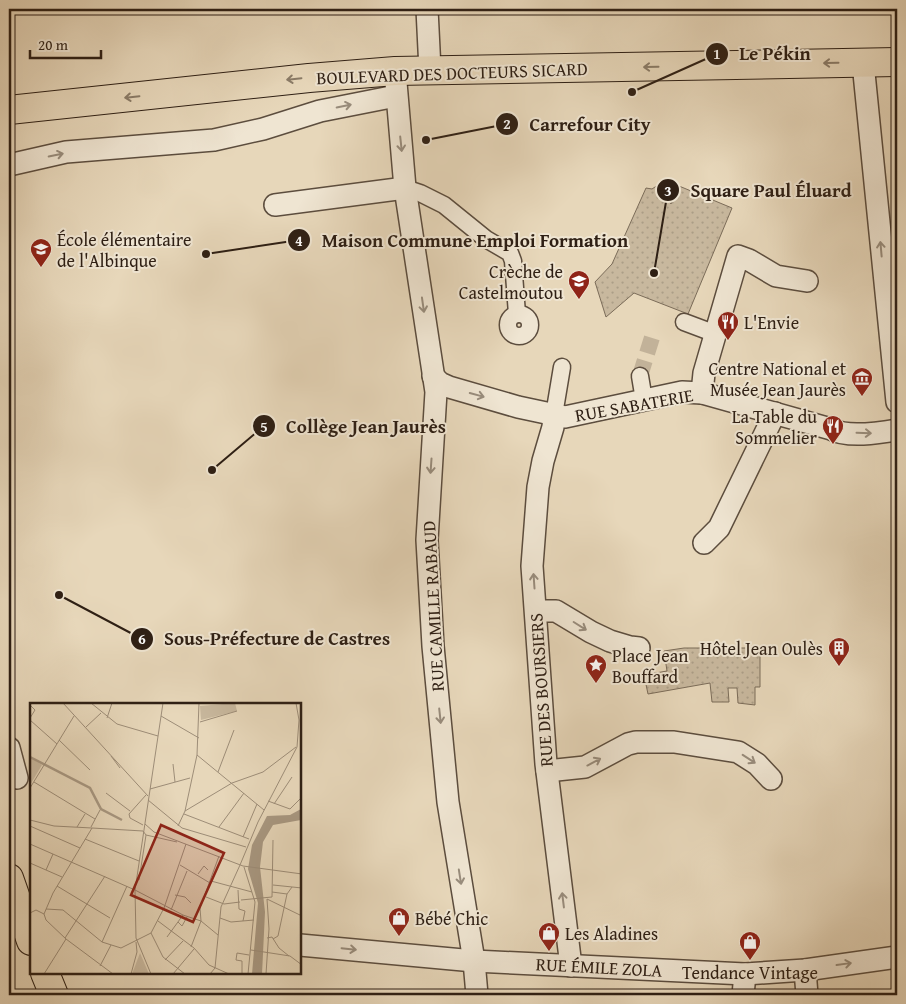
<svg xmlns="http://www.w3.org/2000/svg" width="906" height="1004" viewBox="0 0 906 1004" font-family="'Gentium Book Plus',serif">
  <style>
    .park { fill: url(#park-dots); stroke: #7b6c59 }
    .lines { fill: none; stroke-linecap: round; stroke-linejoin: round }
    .pedestrian-tunnel { stroke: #c2b299; stroke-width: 16; stroke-dasharray: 16 8; stroke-linecap: butt }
    .pedestrian-casing { stroke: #5c4d3e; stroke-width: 19 }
    .minor-casing { stroke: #5c4d3e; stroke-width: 24 }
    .primary-casing { stroke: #2e1f14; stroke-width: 30 }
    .pedestrian { stroke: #efe5d2; stroke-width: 16 }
    .minor { stroke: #efe5d2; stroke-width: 21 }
    .primary { stroke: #e7d7ba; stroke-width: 28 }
    .oneway { stroke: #8a7b67 }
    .oneway2 { stroke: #988c7c }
    .labels { text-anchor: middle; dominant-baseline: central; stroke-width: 4; stroke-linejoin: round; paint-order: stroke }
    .street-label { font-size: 18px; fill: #2e1f14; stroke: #efe5d2 }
    .poi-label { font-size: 18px; fill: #2e1f14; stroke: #efe5d2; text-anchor: start }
    .inset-river { fill: none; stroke: #a89882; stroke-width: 2.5 }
    .inset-road { fill: none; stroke: #9d8d78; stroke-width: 1 }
    .view { fill: #8f2418; fill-opacity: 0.15; stroke: #8f2418; stroke-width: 2.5 }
    .inset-edge { fill: none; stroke: #2e1f14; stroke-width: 2.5 }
    .leader { fill: none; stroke: #2e1f14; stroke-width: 2 }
    .callout-dot { fill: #2e1f14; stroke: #efe5d2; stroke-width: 2 }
    .mark-label { font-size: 15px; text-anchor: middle; font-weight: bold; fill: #fff }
    .callout-label { font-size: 19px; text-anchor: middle; font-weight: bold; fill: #2e1f14; stroke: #efe5d2; stroke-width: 4; stroke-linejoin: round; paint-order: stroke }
  </style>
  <defs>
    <pattern id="park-dots" width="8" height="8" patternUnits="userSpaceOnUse" patternTransform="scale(1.25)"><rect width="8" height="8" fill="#c8b89e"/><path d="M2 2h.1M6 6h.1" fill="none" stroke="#ac9e87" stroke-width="1.8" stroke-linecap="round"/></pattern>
  </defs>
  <rect width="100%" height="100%" fill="#e7d7ba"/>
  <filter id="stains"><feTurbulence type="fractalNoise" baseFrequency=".004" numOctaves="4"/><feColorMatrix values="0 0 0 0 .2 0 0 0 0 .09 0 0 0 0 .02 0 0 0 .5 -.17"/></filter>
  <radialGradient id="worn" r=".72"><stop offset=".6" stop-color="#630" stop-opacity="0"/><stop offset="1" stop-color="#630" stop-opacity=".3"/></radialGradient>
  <g class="park">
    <path d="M658,185L671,204L679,186L732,208L688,314L634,293L606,317L595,282L612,264L646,188L652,189Z"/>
    <path d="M684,648H760V687H755V705L738,703L737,688H728L729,702H712L710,683L648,694L644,675L667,671L664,651Z"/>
  </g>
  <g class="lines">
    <path class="pedestrian-tunnel" d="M640,376L654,331"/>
    <g class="pedestrian-casing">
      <g id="pedestrian">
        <path d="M405,188L420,193L444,205L486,239L510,253L513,261L517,314"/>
        <circle cx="519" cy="325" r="11"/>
        <path d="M684,322L716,334"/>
        <path d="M640,376L644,400"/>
        <path d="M554,415L562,367"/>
      </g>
    </g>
    <g class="minor-casing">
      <g id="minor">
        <path d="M427,9L430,70"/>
        <path d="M863,63L897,402"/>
        <path d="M395,71L405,188L436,392L427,540L433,646L448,802L474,961L477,995"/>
        <path d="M9,165L66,152L214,140L263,129L320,111L396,96"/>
        <path d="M275,205L405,188"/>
        <path d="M433,376L440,383L449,387L518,407L565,417L682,392L702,393L831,429C847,438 879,433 897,430"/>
        <path d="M702,393L704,373L738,256L749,260L776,276L807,281"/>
        <path d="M554,415L553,427L543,461L538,487L532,566L546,764L571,966"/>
        <path d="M704,543L719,528L775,413"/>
        <path d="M536,611H556L591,632L610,641L630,647L639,648"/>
        <path d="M9,748L17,778"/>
        <path d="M547,771L585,767L628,744L636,742H674L738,752L757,764L771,779"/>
        <path d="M300,945L474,961L745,974L805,970L897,957"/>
        <path d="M805,970L807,995"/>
        <path d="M743,995L745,974"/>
      </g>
    </g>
    <g class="primary-casing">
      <g id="primary">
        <path d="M9,110L309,78L395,71L897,62"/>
        <path d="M9,878L31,941"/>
        <path d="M45,973L54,995"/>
      </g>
    </g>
    <use href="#pedestrian" class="pedestrian"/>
    <use href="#minor" class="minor"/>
    <use href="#primary" class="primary"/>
  </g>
  <defs><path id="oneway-shaft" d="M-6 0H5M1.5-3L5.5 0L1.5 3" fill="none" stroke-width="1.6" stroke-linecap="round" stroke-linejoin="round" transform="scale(1.25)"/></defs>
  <g class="oneway">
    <use href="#oneway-shaft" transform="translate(831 63) rotate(179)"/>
    <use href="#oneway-shaft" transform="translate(651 67) rotate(179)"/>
    <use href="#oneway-shaft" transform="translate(294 79) rotate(174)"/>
    <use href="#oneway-shaft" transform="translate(132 97) rotate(174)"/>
  </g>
  <g class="oneway2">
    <use href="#oneway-shaft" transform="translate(344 106) rotate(-12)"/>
    <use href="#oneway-shaft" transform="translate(401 144) rotate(84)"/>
    <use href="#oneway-shaft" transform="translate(56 155) rotate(-12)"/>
    <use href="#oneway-shaft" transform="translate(881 249) rotate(-95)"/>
    <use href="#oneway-shaft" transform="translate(423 305) rotate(82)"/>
    <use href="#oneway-shaft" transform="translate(477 395) rotate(15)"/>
    <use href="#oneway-shaft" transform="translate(864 433) rotate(2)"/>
    <use href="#oneway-shaft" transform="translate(431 466) rotate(94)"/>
    <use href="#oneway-shaft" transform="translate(534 581) rotate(-94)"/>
    <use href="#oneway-shaft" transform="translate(580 626) rotate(32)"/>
    <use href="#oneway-shaft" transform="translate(440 716) rotate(84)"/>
    <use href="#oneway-shaft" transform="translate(749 759) rotate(33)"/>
    <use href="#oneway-shaft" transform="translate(594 762) rotate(-28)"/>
    <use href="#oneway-shaft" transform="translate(460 877) rotate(81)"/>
    <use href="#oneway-shaft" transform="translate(563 900) rotate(-97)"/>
    <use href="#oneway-shaft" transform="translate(349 949) rotate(6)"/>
    <use href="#oneway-shaft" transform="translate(844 964) rotate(-8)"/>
  </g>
  <defs>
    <g id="school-pin" transform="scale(1.125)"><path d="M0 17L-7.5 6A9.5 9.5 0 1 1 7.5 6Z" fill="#8f2418" stroke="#efe5d2"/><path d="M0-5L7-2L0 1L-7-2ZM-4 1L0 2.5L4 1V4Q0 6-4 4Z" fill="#fff"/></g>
    <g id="restaurant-pin" transform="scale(1.125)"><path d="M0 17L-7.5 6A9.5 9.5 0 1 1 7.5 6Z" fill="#8f2418" stroke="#efe5d2"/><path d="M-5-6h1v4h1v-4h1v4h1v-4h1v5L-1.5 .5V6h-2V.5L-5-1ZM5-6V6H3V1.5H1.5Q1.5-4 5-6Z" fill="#fff"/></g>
    <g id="museum-pin" transform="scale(1.125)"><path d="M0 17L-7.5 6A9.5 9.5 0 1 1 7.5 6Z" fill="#8f2418" stroke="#efe5d2"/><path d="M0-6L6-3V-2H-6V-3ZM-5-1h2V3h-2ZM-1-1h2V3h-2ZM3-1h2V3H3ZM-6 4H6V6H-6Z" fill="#fff"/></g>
    <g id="building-pin" transform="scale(1.125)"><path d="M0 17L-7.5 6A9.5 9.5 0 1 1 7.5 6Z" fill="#8f2418" stroke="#efe5d2"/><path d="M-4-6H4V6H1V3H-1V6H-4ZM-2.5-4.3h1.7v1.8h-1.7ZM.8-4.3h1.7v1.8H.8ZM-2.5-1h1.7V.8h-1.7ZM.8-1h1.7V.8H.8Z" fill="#fff"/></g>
    <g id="sight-pin" transform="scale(1.125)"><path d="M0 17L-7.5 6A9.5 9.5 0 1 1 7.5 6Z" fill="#8f2418" stroke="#efe5d2"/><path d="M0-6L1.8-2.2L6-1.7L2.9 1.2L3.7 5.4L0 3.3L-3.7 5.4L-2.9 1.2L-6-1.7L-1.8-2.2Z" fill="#fff"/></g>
    <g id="shop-pin" transform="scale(1.125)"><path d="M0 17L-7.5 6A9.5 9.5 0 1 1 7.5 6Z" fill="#8f2418" stroke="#efe5d2"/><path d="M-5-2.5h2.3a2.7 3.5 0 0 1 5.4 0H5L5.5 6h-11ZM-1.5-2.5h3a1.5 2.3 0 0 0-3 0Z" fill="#fff"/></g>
  </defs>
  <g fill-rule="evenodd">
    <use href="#school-pin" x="41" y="249"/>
    <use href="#school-pin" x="579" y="281"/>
    <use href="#restaurant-pin" x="728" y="322"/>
    <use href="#museum-pin" x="862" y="378"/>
    <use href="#restaurant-pin" x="833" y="426"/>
    <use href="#building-pin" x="839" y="648"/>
    <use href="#sight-pin" x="596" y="665"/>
    <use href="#shop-pin" x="399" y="918"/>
    <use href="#shop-pin" x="549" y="933"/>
    <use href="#shop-pin" x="750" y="942"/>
  </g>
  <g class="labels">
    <g class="street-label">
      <text transform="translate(452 73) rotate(-2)">BOULEVARD DES DOCTEURS SICARD</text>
      <text transform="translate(634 405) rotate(-10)">RUE SABATERIE</text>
      <text transform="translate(433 606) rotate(-93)">RUE CAMILLE RABAUD</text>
      <text transform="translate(541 690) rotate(-94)">RUE DES BOURSIERS</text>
      <text transform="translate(599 967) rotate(3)">RUE ÉMILE ZOLA</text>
    </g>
    <g class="poi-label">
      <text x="57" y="239">École élémentaire<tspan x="57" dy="21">de l'Albinque</tspan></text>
      <text x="563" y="271" text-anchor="end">Crèche de<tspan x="563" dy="21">Castelmoutou</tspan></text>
      <text x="744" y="322">L'Envie</text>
      <text x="846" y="368" text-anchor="end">Centre National et<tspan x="846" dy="21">Musée Jean Jaurès</tspan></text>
      <text x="817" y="416" text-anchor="end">La Table du<tspan x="817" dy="21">Sommelier</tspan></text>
      <text x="823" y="648" text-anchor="end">Hôtel Jean Oulès</text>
      <text x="612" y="655">Place Jean<tspan x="612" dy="21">Bouffard</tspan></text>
      <text x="415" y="918">Bébé Chic</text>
      <text x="565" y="933">Les Aladines</text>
      <text x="750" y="972" text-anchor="middle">Tendance Vintage</text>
    </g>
  </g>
  <g transform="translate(30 703)">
    <rect width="271" height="271" fill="#e7d7ba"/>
    <path d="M205,0L207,8L171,17L170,3Z" fill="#c8b89e"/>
    <path d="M110,250L119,271H102Z" fill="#c8b89e"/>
    <path d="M0,54L12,62L0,82Z" fill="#c8b89e"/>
    <path d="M271,106V117L243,122L233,139L230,164L235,209L232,271H222L228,200L218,166L222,142L237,113L260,112Z" fill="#a89882"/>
    <path class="inset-river" d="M0,54L60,85L71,106L92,117"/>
    <path class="inset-road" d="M33,0L118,93M61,0L87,21L128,33M0,2L5,7L0,15M131,13L169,35M77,15L82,0M0,17L27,41M170,19L207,8M56,24L71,10M29,37L60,67M167,52L234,107M81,53L90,65M143,61L145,79M188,69L204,27M4,79L65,116M0,85L44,13M120,86L160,75M76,90L100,108M118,97L152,125L216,144M238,98L260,106L272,94M244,101L262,74M155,108L202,80L233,69L266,44M154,111L219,136M0,117L24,123L62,125M115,121L124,129L213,163L272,171M113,122L100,115L99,111L116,92M0,123L50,145M148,123L155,108L167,52L169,0M47,124L55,111M61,124L70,107M189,124L214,90M62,125L113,128L116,132L109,177M116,132L147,139M213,134L227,101M55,136L109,158M0,141L105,187M0,160L32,174M150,162L180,180M210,162L228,119L267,44L269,17L266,0M214,164L225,199L218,271M16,167L23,151M168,171L174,163L178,167M181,178L222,189M243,182L272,185M27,183L80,215M105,187L153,212L171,218L188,232M208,187L209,206L215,208L213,218M242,189L257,191L262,184M145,192L155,194L161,200M176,194L194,201L210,199M211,197L242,194L243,137M16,206L33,207L72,239L91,245L121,230M141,207L157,168M0,210L6,207L14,211M14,211L23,190L62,125M14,211L16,217L36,236L83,271M190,215L201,219L224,217M128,218L164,245L179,262L199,271M171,218L170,205L189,153M148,219L152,223L157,214M121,230L134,205L156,141M121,230L133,254L155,271M137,234L153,212M35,235L75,173M237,235L242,234L249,245L259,253M243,236L248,233L257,191M72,239L97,183M161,244L171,218M221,247L260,253L272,262M135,257L153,238M70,263L81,242M14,271L36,236M101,271L107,249L106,239M121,271L106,235L105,187L133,0M143,271L164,246M180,271L185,265L191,204L210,162M212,271V258L206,257L207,250L219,252M236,271L239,226L237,196L272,213"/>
    <path class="view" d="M131,122L194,150L163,219L101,192Z"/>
    <rect width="271" height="271" class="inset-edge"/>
  </g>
  <path class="leader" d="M632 92L717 54M426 140L507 124M654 273L668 190M206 254L299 240M212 470L264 426M59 595L142 639"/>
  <g class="callout-dot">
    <circle cx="632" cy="92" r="5"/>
    <circle cx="426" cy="140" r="5"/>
    <circle cx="654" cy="273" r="5"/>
    <circle cx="206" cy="254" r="5"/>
    <circle cx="212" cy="470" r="5"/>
    <circle cx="59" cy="595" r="5"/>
    <circle cx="717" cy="54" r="12"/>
    <circle cx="507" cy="124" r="12"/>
    <circle cx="668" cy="190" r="12"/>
    <circle cx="299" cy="240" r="12"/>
    <circle cx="264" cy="426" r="12"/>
    <circle cx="142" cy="639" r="12"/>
  </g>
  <g class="mark-label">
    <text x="717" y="59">1</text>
    <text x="507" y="129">2</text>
    <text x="668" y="196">3</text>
    <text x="299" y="246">4</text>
    <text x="264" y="432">5</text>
    <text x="142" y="644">6</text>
  </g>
  <g class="callout-label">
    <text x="775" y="60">Le Pékin</text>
    <text x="590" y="131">Carrefour City</text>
    <text x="771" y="197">Square Paul Éluard</text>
    <text x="475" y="247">Maison Commune Emploi Formation</text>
    <text x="366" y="433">Collège Jean Jaurès</text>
    <text x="277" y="645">Sous-Préfecture de Castres</text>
  </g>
  <rect width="906" height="1004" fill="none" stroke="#e7d7ba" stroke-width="30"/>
  <rect x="10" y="10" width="886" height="984" fill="none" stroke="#2e1f14" stroke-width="2.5"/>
  <rect x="15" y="15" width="876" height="974" fill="none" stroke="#2e1f14"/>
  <path d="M30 50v8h71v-8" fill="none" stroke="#2e1f14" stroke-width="2.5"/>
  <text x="38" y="50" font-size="15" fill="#2e1f14" stroke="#efe5d2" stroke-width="4" paint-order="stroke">20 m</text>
  <rect width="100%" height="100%" filter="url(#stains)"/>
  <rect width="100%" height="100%" fill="url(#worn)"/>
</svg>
